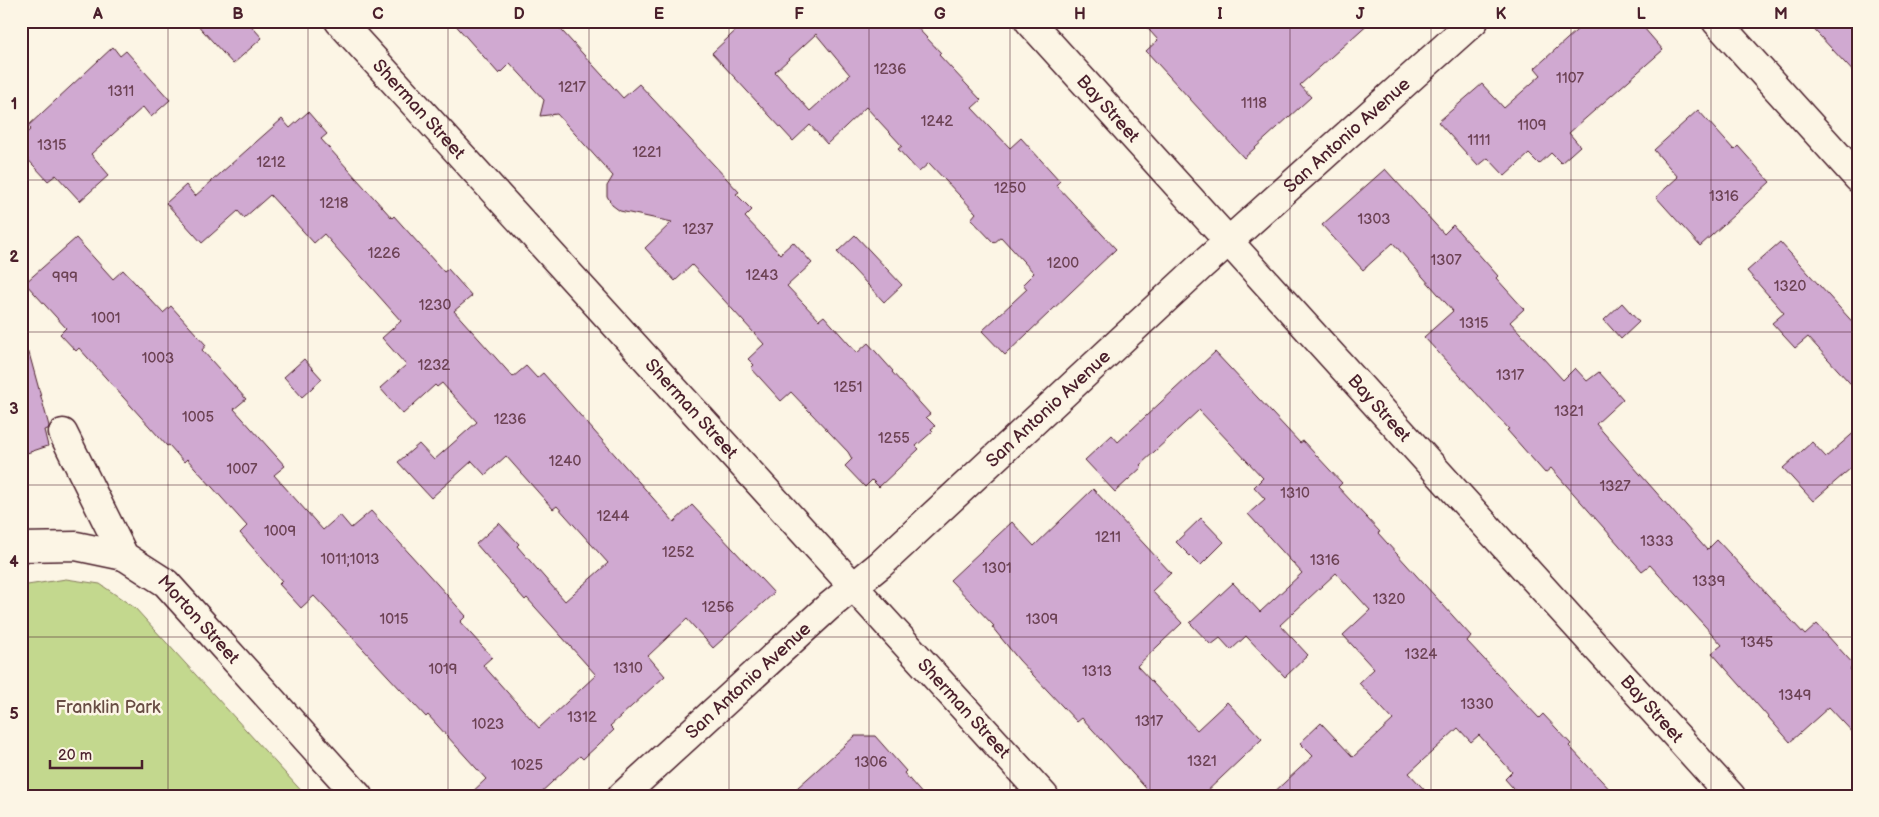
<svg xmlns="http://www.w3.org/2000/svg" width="1879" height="817" viewBox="0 0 1879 817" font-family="'Balsamiq Sans',sans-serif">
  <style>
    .green { fill: #c3d88e; stroke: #867c5c }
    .building { fill: #d0a9d1; stroke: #4a1f2b; fill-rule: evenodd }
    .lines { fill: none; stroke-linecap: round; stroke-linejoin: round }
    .minor-casing { stroke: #4a1f2b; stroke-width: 31 }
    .minor { stroke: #fcf5e5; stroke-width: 28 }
    .grid { fill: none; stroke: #4a1f2b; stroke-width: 1; stroke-opacity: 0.55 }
    .labels { text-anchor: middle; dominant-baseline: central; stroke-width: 5; stroke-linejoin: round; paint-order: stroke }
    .number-label { font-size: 15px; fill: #6c4254 }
    .street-label { font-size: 18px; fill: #4a1f2b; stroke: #fcf5e5 }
    .park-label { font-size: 18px; fill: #684d44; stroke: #fcf5e5 }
    .neatline { fill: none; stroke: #4a1f2b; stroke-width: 2 }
    .grid-label { font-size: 16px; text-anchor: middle; font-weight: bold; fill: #4a1f2b }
  </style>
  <rect width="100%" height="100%" fill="#fcf5e5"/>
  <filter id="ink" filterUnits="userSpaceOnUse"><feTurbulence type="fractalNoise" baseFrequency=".02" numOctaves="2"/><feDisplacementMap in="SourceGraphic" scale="10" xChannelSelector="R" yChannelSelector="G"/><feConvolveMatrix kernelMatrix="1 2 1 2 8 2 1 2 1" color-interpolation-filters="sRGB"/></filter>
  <g filter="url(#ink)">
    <path class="green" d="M66,579L100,584L135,608L306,796H21V586Z"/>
    <g class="building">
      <path d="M194,21H247L262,38L233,64Z"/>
      <path d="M452,21H553L623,98L639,84L739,192L736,194L752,210L745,217L780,254L793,242L812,263L787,286L819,320L824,316L857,353L868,343L893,371L892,372L930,414L926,417L935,426L931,429L933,431L916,446L919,449L879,487L872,480L865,487L845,466L852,459L848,452L791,392L781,401L751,368L754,365L748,359L764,344L692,265L675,281L645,248L672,222L620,211L612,205L607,196V186L613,176L557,114L540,116L544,100L510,63L499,74Z"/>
      <path d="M746,21H911L941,53L939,55L981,100L972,108L1010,148L1021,138L1060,181L1056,185L1116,249L1005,355L982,331L1027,289L1023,284L1034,273L1001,237L994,243L971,219L976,213L929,163L919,172L898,149L902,146L866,107L827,144L810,125L793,141L712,53ZM816,34L850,75L810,111L775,72Z"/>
      <path d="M1141,21H1371L1300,85L1311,97L1244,158L1146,51L1158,40Z"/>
      <path d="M1587,21H1638L1663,50L1569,133L1580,146L1561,163L1551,153L1539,164L1529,154L1505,176L1488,158L1478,166L1438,122L1482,84L1504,108L1541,75L1535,68Z"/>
      <path d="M1806,21H1858V77Z"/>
      <path d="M113,47L120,56L126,51L170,100L151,117L143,107L91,154L109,175L80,201L56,175L48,181L21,152V138L31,129L28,126Z"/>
      <path d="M1698,110L1734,150L1738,146L1770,182L1700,246L1656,197L1678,177L1654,150Z"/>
      <path d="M308,112L327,134L321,139L392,218L394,216L444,272L448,269L472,296L454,311L513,377L526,366L537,378L543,373L674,522L692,505L774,593L713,648L687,619L648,656L665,676L610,726L614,730L583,759L580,756L537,796H468L486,779L428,715L426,717L314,596L301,608L279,584L282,581L240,533L247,526L187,459L184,462L169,445L167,446L79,348L76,351L60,334L66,328L25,283L76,238L113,279L123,270L163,313L171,306L206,345L202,350L246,399L234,409L285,466L274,475L323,530L340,515L351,528L371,511L466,616L460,622L492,657L483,665L539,728L596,675L527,598L525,600L476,544L499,523L519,544L517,546L565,601L608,563L557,506L553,509L506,456L485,475L472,461L431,498L398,462L419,444L434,460L477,422L442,383L437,387L435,385L403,414L380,388L406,365L382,338L401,321L324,234L314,243L270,195L244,218L238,211L202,243L166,203L186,185L195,196L282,119L290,128Z"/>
      <path d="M1385,169L1444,234L1453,225L1498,276L1496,278L1524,309L1510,322L1563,380L1575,368L1587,381L1599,372L1623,399L1596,424L1707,550L1717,540L1805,635L1817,624L1855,666L1850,669L1858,678V738L1829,707L1790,742L1712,653L1722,645L1650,565L1642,571L1551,468L1545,473L1507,430L1509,429L1424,337L1453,311L1393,243L1363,270L1322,225Z"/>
      <path d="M855,235L902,285L884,302L837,252Z"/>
      <path d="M1780,242L1858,328V392L1808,337L1795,348L1772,323L1784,313L1747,271Z"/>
      <path d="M1622,303L1639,322L1621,339L1604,320Z"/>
      <path d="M1215,352L1300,443L1303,441L1342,483L1338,487L1380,532L1378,533L1471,636L1467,641L1539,718L1543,714L1571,744L1569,746L1616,796H1520L1505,779L1512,772L1479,735L1471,742L1458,728L1409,773L1430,796H1270L1313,756L1300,743L1321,723L1353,757L1393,720L1359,683L1374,669L1343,635L1370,610L1336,573L1280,625L1308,655L1285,677L1246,636L1231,650L1220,638L1211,645L1190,623L1233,583L1260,612L1302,573L1248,514L1265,499L1254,487L1263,478L1199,410L1140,465L1142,467L1115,492L1085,460L1112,435L1118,442Z"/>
      <path d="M29,353L49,426L48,429L44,430L48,446L21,455V354Z"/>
      <path d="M304,359L322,379L302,397L284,377Z"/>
      <path d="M1858,429V462L1813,501L1783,468L1812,442L1826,457Z"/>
      <path d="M1093,489L1171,573L1152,591L1182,623L1137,666L1197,730L1227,702L1262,739L1202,796H1153L1082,718L1077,722L1019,660L992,627L994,626L950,580L1012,522L1034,546Z"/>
      <path d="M1201,518L1224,542L1200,566L1176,542Z"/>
      <path d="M855,736H875L906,771L904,773L924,796H788Z"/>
    </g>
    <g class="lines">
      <g class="minor-casing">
        <g id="minor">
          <path id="s1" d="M339,21L1044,796"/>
          <path id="s2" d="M1029,21L1731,796"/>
          <path d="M1716,21L1858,178"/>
          <path id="s3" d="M63,433L124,556L166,583L358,796"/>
          <path d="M21,547L76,546L124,556"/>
          <path id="s4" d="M622,796L827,608L881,564L1201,266L1474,21"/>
        </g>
      </g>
      <use href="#minor" class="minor"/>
    </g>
  </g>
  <path class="grid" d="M168,21V796M308,21V796M448,21V796M589,21V796M729,21V796M869,21V796M1010,21V796M1150,21V796M1290,21V796M1431,21V796M1571,21V796M1711,21V796M21,180H1858M21,332H1858M21,485H1858M21,637H1858"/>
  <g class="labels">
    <g class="number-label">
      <text x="890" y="69">1236</text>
      <text x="1570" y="78">1107</text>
      <text x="572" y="87">1217</text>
      <text x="121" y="91">1311</text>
      <text x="1254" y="103">1118</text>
      <text x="937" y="121">1242</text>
      <text x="1532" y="125">1109</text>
      <text x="1479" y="140">1111</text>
      <text x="52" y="145">1315</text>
      <text x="647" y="152">1221</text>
      <text x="271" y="162">1212</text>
      <text x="1010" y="188">1250</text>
      <text x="1724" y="196">1316</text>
      <text x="334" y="203">1218</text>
      <text x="1374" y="219">1303</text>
      <text x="698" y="229">1237</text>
      <text x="384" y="253">1226</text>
      <text x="1446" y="260">1307</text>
      <text x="1063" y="263">1200</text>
      <text x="762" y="275">1243</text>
      <text x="65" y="277">999</text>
      <text x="1790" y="286">1320</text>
      <text x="435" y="305">1230</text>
      <text x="106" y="318">1001</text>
      <text x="1474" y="323">1315</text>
      <text x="158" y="358">1003</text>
      <text x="434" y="365">1232</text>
      <text x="1510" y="375">1317</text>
      <text x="848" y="387">1251</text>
      <text x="1569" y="411">1321</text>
      <text x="198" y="417">1005</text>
      <text x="510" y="419">1236</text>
      <text x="894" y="438">1255</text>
      <text x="565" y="461">1240</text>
      <text x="242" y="469">1007</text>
      <text x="1615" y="486">1327</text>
      <text x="1295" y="493">1310</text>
      <text x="613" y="516">1244</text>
      <text x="280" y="531">1009</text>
      <text x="1108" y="537">1211</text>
      <text x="1657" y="541">1333</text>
      <text x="678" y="552">1252</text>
      <text x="350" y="559">1011;1013</text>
      <text x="1325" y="560">1316</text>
      <text x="997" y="568">1301</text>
      <text x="1709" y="581">1339</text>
      <text x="1389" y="599">1320</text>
      <text x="718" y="607">1256</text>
      <text x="394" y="619">1015</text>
      <text x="1042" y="619">1309</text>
      <text x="1757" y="642">1345</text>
      <text x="1421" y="654">1324</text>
      <text x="628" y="668">1310</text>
      <text x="443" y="669">1019</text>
      <text x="1097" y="671">1313</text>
      <text x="1795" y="695">1349</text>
      <text x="1477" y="704">1330</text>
      <text x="582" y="717">1312</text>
      <text x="1149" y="721">1317</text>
      <text x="488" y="724">1023</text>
      <text x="1202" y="761">1321</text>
      <text x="871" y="762">1306</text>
      <text x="527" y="765">1025</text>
    </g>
    <g class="street-label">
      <text stroke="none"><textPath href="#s1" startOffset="119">Sherman Street</textPath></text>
      <text stroke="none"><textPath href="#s2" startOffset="118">Bay Street</textPath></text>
      <text stroke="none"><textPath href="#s4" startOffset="981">San Antonio Avenue</textPath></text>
      <text stroke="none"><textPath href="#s1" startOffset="524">Sherman Street</textPath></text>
      <text stroke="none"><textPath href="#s4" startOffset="576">San Antonio Avenue</textPath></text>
      <text stroke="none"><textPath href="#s2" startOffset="522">Bay Street</textPath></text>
      <text stroke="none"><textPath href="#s3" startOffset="236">Morton Street</textPath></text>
      <text stroke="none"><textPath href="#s4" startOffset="171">San Antonio Avenue</textPath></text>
      <text stroke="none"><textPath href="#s1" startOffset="929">Sherman Street</textPath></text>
      <text stroke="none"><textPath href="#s2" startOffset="928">Bay Street</textPath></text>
    </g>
    <g class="park-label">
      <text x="108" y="707">Franklin Park</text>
    </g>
  </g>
  <rect width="1879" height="817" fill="none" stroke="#fcf5e5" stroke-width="55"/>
  <path d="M50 760v8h92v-8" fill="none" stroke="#4a1f2b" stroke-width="2.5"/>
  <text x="58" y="760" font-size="15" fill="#4a1f2b" stroke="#fcf5e5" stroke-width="4" paint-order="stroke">20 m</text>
  <rect x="28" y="28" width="1824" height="762" class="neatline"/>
  <g class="grid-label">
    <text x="98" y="19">A</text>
    <text x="238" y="19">B</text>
    <text x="378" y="19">C</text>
    <text x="519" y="19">D</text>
    <text x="659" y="19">E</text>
    <text x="799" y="19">F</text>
    <text x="940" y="19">G</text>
    <text x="1080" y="19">H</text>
    <text x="1220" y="19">I</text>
    <text x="1360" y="19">J</text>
    <text x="1501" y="19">K</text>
    <text x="1641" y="19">L</text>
    <text x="1781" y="19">M</text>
    <text x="14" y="109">1</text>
    <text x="14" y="262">2</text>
    <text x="14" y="414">3</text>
    <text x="14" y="567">4</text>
    <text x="14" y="719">5</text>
  </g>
</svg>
